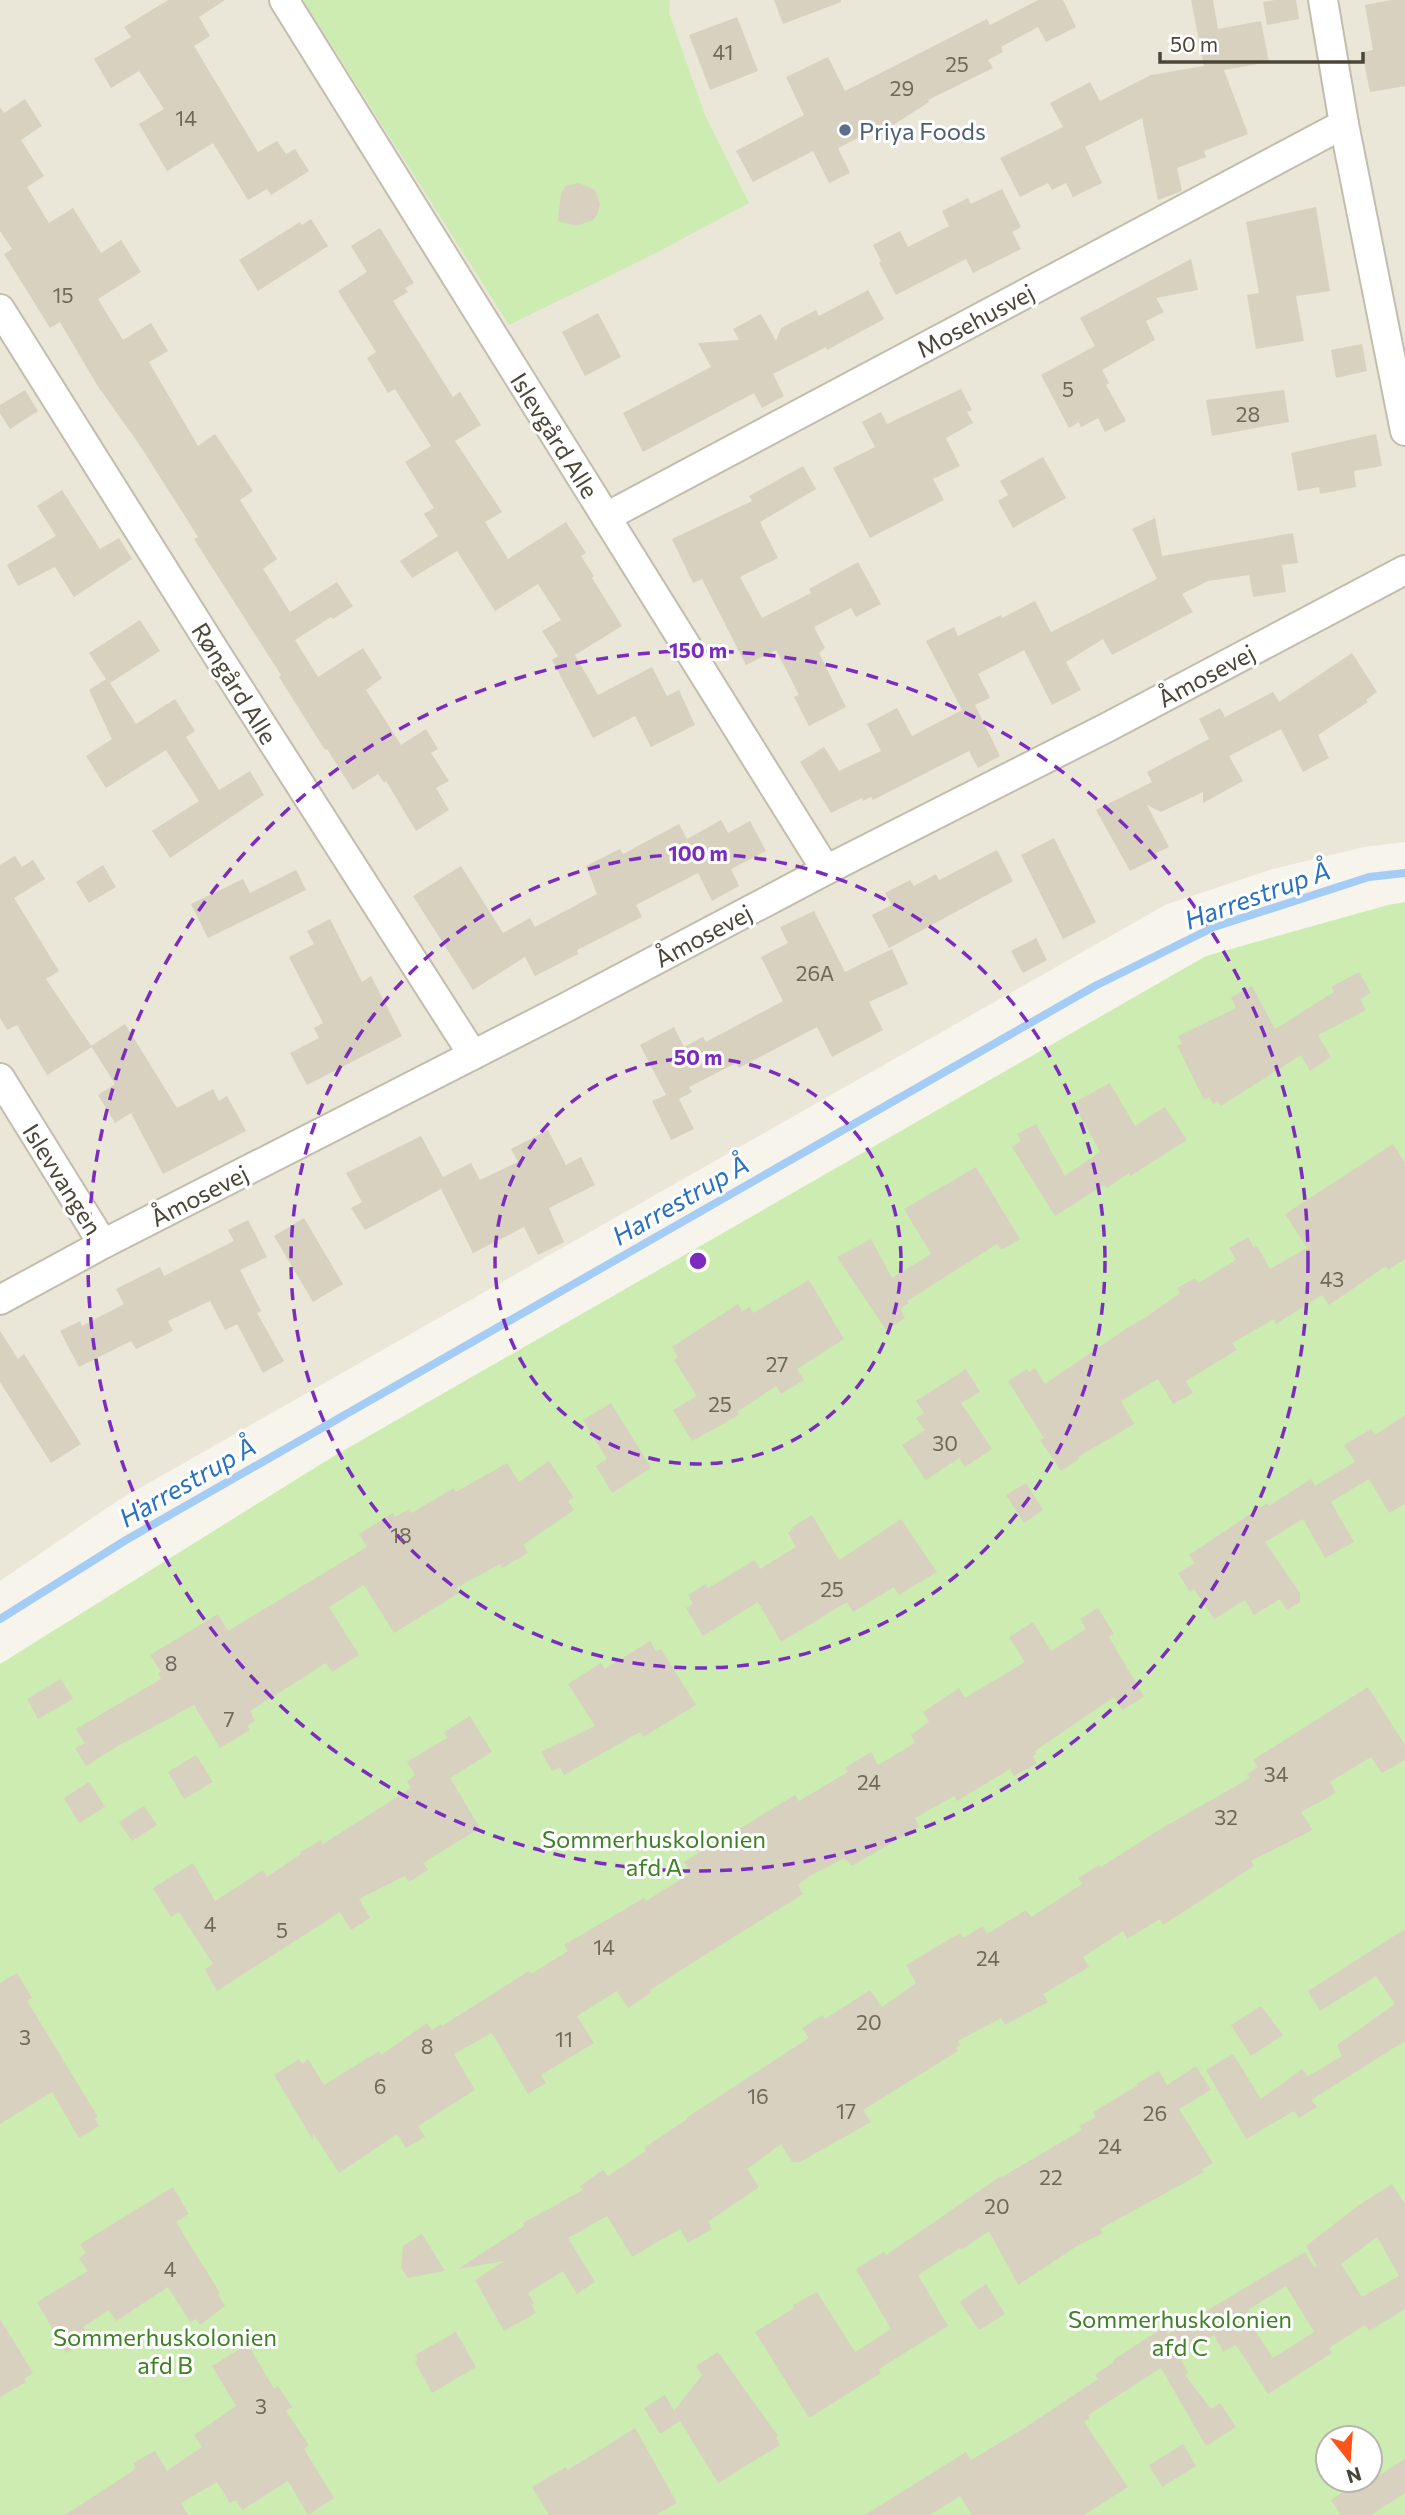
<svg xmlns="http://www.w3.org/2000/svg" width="1405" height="2515" viewBox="0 0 1405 2515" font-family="Commissioner,sans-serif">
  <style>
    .residential { fill: #eae6d8 }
    .green { fill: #ccecb2; fill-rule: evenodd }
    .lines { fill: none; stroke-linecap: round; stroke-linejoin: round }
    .stream { stroke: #a5ccf5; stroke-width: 8 }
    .building { fill: #d8d1bf; fill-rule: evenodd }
    .street-casing { stroke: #c2bdac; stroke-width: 32 }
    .street { stroke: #fff; stroke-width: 28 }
    .ring { fill: none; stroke: #7b2cbf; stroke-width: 3.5; stroke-dasharray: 12 9 }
    .service-dot { fill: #5c6f8a; stroke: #fff; stroke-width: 2.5 }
    .labels { text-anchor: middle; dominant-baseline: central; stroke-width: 6; stroke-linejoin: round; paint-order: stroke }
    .number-label { font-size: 21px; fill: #6e685a }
    .service-label { font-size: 24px; fill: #4e5e75; stroke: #fff; text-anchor: start }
    .street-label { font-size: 24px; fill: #4b4538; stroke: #fff }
    .park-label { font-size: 24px; fill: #3f8126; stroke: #fff }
    .water-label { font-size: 26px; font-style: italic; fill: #2970bf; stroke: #fff }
    .centre { fill: #7b2cbf; stroke: #fff; stroke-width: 3.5 }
    .ring-label { font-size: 21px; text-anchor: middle; font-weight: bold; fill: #7b2cbf; stroke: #fff; stroke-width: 6; stroke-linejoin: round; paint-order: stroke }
  </style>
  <rect width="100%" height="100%" fill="#f6f4eb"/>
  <path class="residential" d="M0,0H1405V842L1364,847L1273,869L1165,905L117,1501L0,1581Z"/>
  <g class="green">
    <path d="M303,0H670L669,13L705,115L749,203L652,255L509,325Z"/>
    <path d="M1405,902V2515H0V1664L334,1456L1206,956L1388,905ZM1328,2438H1370V2480H1328Z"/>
  </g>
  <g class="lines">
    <path class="stream" d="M0,1619L126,1540L1095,986L1214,927L1369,877L1405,873"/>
  </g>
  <g class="building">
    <path d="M168,0H225L199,17L210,36L194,46L258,152L277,141L286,154L295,149L309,171L271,195L267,189L248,200L213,143L167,171L139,124L164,109L139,71L111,88L94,59L131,37L124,27Z"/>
    <path d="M774,0H841V2L783,24Z"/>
    <path d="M1038,0H1063L1076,27L1046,42L1038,27L1001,47L1003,52L988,60L993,68L928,100L929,102L890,127L888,123L838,148L850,173L829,183L813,151L753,182L736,151L804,115L786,77L828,57L845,91L987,19L990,25Z"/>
    <path d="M1191,0H1213L1218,29L1261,21L1269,62L1224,70L1248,134L1204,151L1206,157L1177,168L1182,191L1158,200L1142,118L1085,147L1102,183L1073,197L1066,183L1052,190L1048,183L1020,197L1000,158L1063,127L1050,103L1090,82L1100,101L1151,75L1204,66Z"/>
    <path d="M1275,0H1296L1299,19L1267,25L1263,2Z"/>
    <path d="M1391,0H1405V86L1370,92L1362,52L1373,50L1365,5Z"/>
    <path d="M737,17L758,71L710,90L689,35Z"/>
    <path d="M25,99L42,126L21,140L44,176L27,187L49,223L73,208L101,253L121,240L141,272L98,299L123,340L151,323L168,351L149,362L198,446L215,434L253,491L240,500L277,559L263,569L290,612L337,582L353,606L333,619L331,617L295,640L318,677L363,648L382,678L366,690L401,745L426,729L438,749L431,753L449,781L436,788L449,810L416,831L386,781L384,783L378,774L353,790L327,749L325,750L279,677L281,675L194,539L198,537L141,447L97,385L60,322L50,328L4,254L12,249L0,231V107L4,113Z"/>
    <path d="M579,183L595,190L600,204L598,213L593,220L576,226L558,221L561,193L566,186Z"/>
    <path d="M1002,189L1021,227L1012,232L1021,249L973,273L966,259L896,295L879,263L881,261L873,245L900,231L908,247L949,226L942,211L968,198L971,204Z"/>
    <path d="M1316,207L1330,291L1296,296L1304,341L1256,349L1247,295L1259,293L1246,222Z"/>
    <path d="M311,219L328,246L258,291L239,260L300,222L302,225Z"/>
    <path d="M380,228L414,283L405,288L408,292L393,301L453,397L460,392L481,425L455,441L502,512L485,522L508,559L566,522L586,553L581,556L594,576L592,578L622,626L575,655L598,695L652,667L667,696L679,690L695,725L651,747L635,716L593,738L552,660L558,656L542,631L561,620L538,584L495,611L457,551L412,578L400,561L438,536L424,514L434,508L405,462L431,446L395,389L388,393L367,358L376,352L338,291L367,272L351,246Z"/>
    <path d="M1191,259L1198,290L1156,298L1164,312L1146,321L1155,340L1102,370L1109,383L1106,385L1126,421L1105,432L1098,418L1081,427L1079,422L1069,428L1041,375L1095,346L1080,318Z"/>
    <path d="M868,290L884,319L827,350L826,347L773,374L784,396L762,408L754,393L643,452L623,413L711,367L698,343L739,340L733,329L761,314L776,341L781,328L816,310L819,316Z"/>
    <path d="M598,313L621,357L585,376L562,332Z"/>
    <path d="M1362,344L1367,371L1336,378L1331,350Z"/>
    <path d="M961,389L972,410L967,412L973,423L946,438L960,466L933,479L944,500L870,538L833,468L875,447L862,422L881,412L887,424Z"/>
    <path d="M25,390L38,411L10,429L0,413V405Z"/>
    <path d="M1284,390L1289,422L1212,436L1206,400Z"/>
    <path d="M1376,434L1382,466L1354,471L1356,487L1320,494L1319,487L1298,491L1291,453Z"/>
    <path d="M1043,457L1066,498L1013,528L998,501L1008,495L1000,481Z"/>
    <path d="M803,466L816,489L760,522L778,558L740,577L762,618L811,593L809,589L858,562L881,604L856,617L851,608L814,627L825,648L819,653L846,707L809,726L794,697L799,695L776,650L746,665L702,579L693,583L672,539L752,501L749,496Z"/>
    <path d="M62,490L100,549L119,538L132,559L74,597L55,567L18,586L7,565L56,536L37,506Z"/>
    <path d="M1155,518L1162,556L1293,533L1298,563L1282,565L1286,592L1253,597L1249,575L1208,581L1182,594L1193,612L1112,655L1103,639L1066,662L1081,690L1052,705L1024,650L978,674L990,698L975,705L1000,756L978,768L969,751L873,800L871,797L863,801L862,798L831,813L800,762L824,747L839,771L881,751L867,724L897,708L912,736L962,710L926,641L954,627L958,636L1001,615L1002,618L1035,601L1051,632L1157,579L1132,529Z"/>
    <path d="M140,620L160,651L110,683L136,724L175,699L195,731L186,737L219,790L250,771L264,795L170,858L152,831L199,801L166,750L106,788L86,756L112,739L89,690L106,679L89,653Z"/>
    <path d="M1352,653L1377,692L1366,700L1368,702L1318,735L1329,758L1303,772L1281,729L1229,756L1243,781L1203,803V792L1161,812L1147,805L1169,847L1156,853L1158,857L1130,871L1096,810L1152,782L1147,772L1209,739L1199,719L1220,708L1225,717L1273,692L1279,702Z"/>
    <path d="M721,820L728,833L750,821L766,851L731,869L739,886L712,901L698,873L636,905L642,917L577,950L578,954L535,976L525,957L473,990L413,896L461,866L503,933L530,918L535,927L597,894L586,866L620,849L623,854L679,824L687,839Z"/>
    <path d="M1054,838L1096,922L1063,939L1021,855Z"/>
    <path d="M997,850L1013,881L889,948L872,915L892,905L885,893L910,880L914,886L936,874L939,880Z"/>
    <path d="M15,856L22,867L33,860L45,879L14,898L59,971L46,979L92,1047L47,1075L17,1025L7,1030L0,1018V865Z"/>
    <path d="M103,865L116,887L89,903L76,882Z"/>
    <path d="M296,870L306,890L208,938L191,904L243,879L250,893Z"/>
    <path d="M814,911L845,972L892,949L908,984L869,1002L883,1030L832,1057L817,1027L739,1068L736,1063L689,1087L692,1092L679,1099L694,1129L671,1140L652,1101L666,1095L640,1045L674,1027L684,1047L703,1037L706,1042L783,1001L761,957L788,943L780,927Z"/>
    <path d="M330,919L362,982L371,976L402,1036L307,1085L290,1053L319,1038L314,1028L323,1023L289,957L314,944L307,931Z"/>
    <path d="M1036,938L1047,960L1023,973L1011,951Z"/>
    <path d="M1359,972L1371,993L1360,999L1366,1010L1318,1035L1331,1057L1310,1071L1301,1055L1221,1106L1218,1101L1213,1104L1209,1097L1204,1100L1177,1045L1182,1044L1178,1036L1236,1008L1231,997L1252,986L1275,1029L1334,992L1331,987Z"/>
    <path d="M125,1024L177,1108L213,1089L219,1101L227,1096L246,1131L163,1174L131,1113L115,1123L98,1095L115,1084L91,1046Z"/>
    <path d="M1110,1083L1135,1126L1165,1107L1187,1140L1130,1176L1129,1173L1107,1188L1104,1185L1055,1216L1012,1147L1021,1141L1017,1134L1036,1124L1065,1176L1100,1152L1073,1103Z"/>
    <path d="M548,1130L566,1165L581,1157L595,1185L549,1208L564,1242L538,1255L524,1227L473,1253L441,1189L365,1230L351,1208L362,1202L346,1173L421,1136L443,1177L471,1163L480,1180L518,1162L511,1149Z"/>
    <path d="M1393,1144L1405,1163V1259L1388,1270L1386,1266L1329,1305L1322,1295L1276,1324L1274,1319L1232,1343L1237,1350L1186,1381L1193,1393L1173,1404L1158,1379L1121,1401L1134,1424L1078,1457L1079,1459L1061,1471L1040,1440L1044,1438L1008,1381L1027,1369L1029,1372L1035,1368L1045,1384L1127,1328L1145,1318L1180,1293L1177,1288L1195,1278L1198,1283L1236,1260L1229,1248L1248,1237L1254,1248L1257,1246L1270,1269L1307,1248L1285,1214Z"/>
    <path d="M976,1167L1020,1239L1001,1250L997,1244L907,1301L909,1303L900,1309L905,1318L886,1330L837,1257L871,1239L892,1278L931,1254L904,1209Z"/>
    <path d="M304,1218L343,1284L313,1302L274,1236Z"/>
    <path d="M248,1220L267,1257L240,1270L261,1311L257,1313L284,1361L263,1373L237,1324L225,1330L210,1301L168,1321L173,1331L136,1349L131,1341L79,1367L60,1331L80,1321L82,1326L124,1304L116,1289L160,1267L164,1276L234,1241L228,1230Z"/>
    <path d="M809,1280L844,1339L797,1369L804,1380L781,1394L776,1386L737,1412L739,1415L692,1441L673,1410L697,1396L674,1360L678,1357L672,1347L738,1304L742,1311L750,1307L753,1313Z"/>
    <path d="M0,1331L18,1359L24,1354L81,1444L51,1463L0,1382Z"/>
    <path d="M966,1369L980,1392L961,1403L992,1449L965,1467L959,1458L926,1480L902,1445L925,1430L916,1418L924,1413L916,1401Z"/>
    <path d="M611,1403L651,1468L612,1493L596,1466L607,1459L583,1420Z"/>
    <path d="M1405,1415V1504L1389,1513L1369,1479L1331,1502L1354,1542L1325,1558L1303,1519L1265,1542L1300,1593V1602L1287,1610L1280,1599L1254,1615L1245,1600L1214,1619L1194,1589L1190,1592L1178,1573L1195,1563L1189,1555L1267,1503L1269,1506L1311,1479L1315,1486L1355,1462L1344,1445L1371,1429L1375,1435Z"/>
    <path d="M549,1461L574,1498L568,1501L574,1510L523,1545L528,1553L502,1568L500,1564L456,1588L459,1593L394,1633L364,1585L329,1607L359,1655L332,1672L326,1663L250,1711L255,1721L247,1726L250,1730L220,1748L194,1705L118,1746L86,1766L75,1748L85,1743L76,1729L161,1679L158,1673L161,1672L150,1655L218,1614L228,1631L367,1547L359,1534L393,1513L395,1517L409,1509L411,1513L454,1488L456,1492L507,1463L519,1482Z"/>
    <path d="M1026,1483L1043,1510L1024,1523L1006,1495Z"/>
    <path d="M812,1515L839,1560L901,1519L937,1572L899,1595L894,1587L853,1612L847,1602L781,1642L758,1602L703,1636L686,1608L693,1604L688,1595L706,1584L708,1588L755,1560L760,1569L796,1547L788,1533L793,1529L792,1527Z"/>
    <path d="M1098,1608L1114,1634L1109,1637L1144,1697L1122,1710L1114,1697L1035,1751L1037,1754L1033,1756L1037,1764L1014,1776L1010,1769L957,1801L954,1796L915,1818L919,1827L852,1866L844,1858L808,1877L798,1885L803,1894L708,1953L650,1990L651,1993L628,2008L617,1991L577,2016L594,2043L541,2075L546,2083L528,2094L492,2033L454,2054L475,2090L418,2126L425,2137L406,2148L397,2134L339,2173L313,2133V2140L274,2075L299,2059L302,2064L308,2059L324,2085L379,2051L381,2055L427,2023L432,2030L441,2024L442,2026L529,1971L531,1974L568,1951L564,1945L644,1898L646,1901L691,1873L684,1862L701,1851L699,1848L734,1832L795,1795L799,1801L848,1772L845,1768L871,1752L878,1765L915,1743L911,1735L929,1722L923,1712L959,1688L965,1698L1025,1662L1009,1637L1033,1622L1051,1651L1086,1629L1080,1619Z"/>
    <path d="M650,1641L656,1651L661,1649L696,1705L643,1737L640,1732L564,1775L560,1767L552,1771L541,1752L595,1726L568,1684L601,1663L605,1669Z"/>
    <path d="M61,1679L73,1699L38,1719L27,1699Z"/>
    <path d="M1368,1687L1405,1745V1760L1382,1773L1371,1757L1330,1782L1336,1793L1301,1812L1313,1830L1251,1861L1254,1866L1163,1925L1160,1919L1127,1939L1123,1931L1083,1957L1089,1967L1043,1994L1048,2002L1005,2025L1001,2018L958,2041L961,2045L956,2047L958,2051L863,2110L871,2122L800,2162H792L781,2144L747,2169L759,2187L708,2222L712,2229L688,2243L680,2229L632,2257L607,2216L568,2238L595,2282L577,2294L563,2271L528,2293L534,2303L531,2305L536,2313L504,2331L475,2280L504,2261L458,2269L524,2226L523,2223L583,2190L580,2186L603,2170L608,2176L646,2151L644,2148L687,2119L686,2118L809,2038L802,2028L823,2015L825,2019L870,1990L882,2007L916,1983L906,1965L960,1933L963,1938L983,1926L987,1934L1026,1910L1031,1917L1082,1884L1078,1878L1099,1865L1101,1867L1162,1828L1250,1778L1247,1774L1258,1767L1253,1760Z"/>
    <path d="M470,1716L492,1752L450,1778L480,1828L423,1863L428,1870L409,1882L405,1876L359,1899L370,1918L351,1930L340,1912L217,1991L205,1969L213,1964L179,1912L171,1917L153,1888L193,1863L215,1901L263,1870L267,1877L301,1854L300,1852L321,1840L323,1844L411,1788L407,1781L415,1775L407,1762L447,1738L444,1732Z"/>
    <path d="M196,1755L213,1782L184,1799L168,1772Z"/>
    <path d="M89,1782L105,1807L79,1823L64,1798Z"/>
    <path d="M144,1806L157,1825L132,1841L119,1822Z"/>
    <path d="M1405,1929V2041L1311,2100L1317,2107L1299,2118L1294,2111L1246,2139L1206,2070L1233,2054L1261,2099L1302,2069L1308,2076L1342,2056L1337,2045L1395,2004L1376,1976L1320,2011L1308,1991Z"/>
    <path d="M17,1973L32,1998L27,2001L98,2117L95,2118L99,2126L79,2138L52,2092L0,2124V1983Z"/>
    <path d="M1261,2006L1283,2035L1251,2056L1231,2025Z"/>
    <path d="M1196,2066L1211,2090L1179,2109L1213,2163L1202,2169L1204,2172L1100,2229L1103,2233L1077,2246L1018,2285L989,2231L961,2250L960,2248L918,2275L948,2326L879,2369L881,2373L809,2418L755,2332L794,2308L793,2305L817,2292L855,2352L891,2329L856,2269L884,2252L886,2255L1001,2176L1002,2177L1082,2130L1079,2126L1096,2117L1093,2112L1137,2086L1136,2084L1159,2071L1167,2085Z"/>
    <path d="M1392,2184L1405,2204V2309L1369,2331L1365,2325L1329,2348L1332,2353L1268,2394L1236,2345L1223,2352L1214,2335L1179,2356L1188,2373L1185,2375L1211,2409L1220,2403L1236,2427L1206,2446L1161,2368L1088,2415L1090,2418L1084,2422L1128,2487L1084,2515H972L960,2496L930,2515H865L966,2452L971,2460L1023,2429L1098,2379L1095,2375L1114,2362L1113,2360L1164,2327L1168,2334L1305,2252L1314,2267L1317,2266L1306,2246L1359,2205ZM1377,2237L1399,2276L1362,2297L1341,2264ZM1286,2286L1314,2332L1273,2358L1248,2320L1252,2317L1248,2310Z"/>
    <path d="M173,2187L189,2214L176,2222L220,2293L218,2294L225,2306L200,2325L196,2319L190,2322L168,2287L116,2321L109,2310L83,2327L89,2338L66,2353L37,2302L88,2271L79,2258L86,2253L80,2244Z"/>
    <path d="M422,2234L445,2271L408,2278L401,2267L403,2246Z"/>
    <path d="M986,2284L1005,2314L979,2330L960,2302Z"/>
    <path d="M0,2319L33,2373L24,2379L26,2382L0,2397Z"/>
    <path d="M456,2332L476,2367L432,2393L415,2362L418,2360L415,2355Z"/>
    <path d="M248,2344L274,2389L278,2386L292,2407L286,2411L309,2445L304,2449L334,2498L308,2515L288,2481L242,2510L236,2500L230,2503L217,2482L181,2503L188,2515H65L128,2474L136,2468L133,2463L155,2451L167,2471L202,2447L194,2435L236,2406L212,2366Z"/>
    <path d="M718,2352L778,2436L776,2438L780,2445L718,2483L674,2411L702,2375L696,2366Z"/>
    <path d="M665,2395L680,2421L660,2434L644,2408Z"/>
    <path d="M635,2428L677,2503L656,2515H549L532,2487L566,2467L568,2470Z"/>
    <path d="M1183,2444L1196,2466L1162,2487L1149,2465Z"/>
    <path d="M1405,2459V2493L1371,2515H1341L1331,2500L1361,2480H1372Z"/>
  </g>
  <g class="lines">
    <g class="street-casing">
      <g id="street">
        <path d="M284,0L826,870"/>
        <path d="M1323,0L1344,124L1405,431"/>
        <path d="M0,309L216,653L473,1055"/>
        <path d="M606,517L1344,124"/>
        <path d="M0,1078L103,1244"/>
        <path d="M0,1300L103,1244L563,1009L826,870L1106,728L1405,570"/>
      </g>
    </g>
    <use href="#street" class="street"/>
  </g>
  <g class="ring">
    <circle cx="698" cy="1261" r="203"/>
    <circle cx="698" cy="1261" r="407"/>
    <circle cx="698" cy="1261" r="610"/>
  </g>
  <circle class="service-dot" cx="845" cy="130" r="7"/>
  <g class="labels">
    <g class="number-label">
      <text x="723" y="51">41</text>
      <text x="957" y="63">25</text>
      <text x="902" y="87">29</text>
      <text x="186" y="117">14</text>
      <text x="63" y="294">15</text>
      <text x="1068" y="388">5</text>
      <text x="1248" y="413">28</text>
      <text x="815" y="972">26A</text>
      <text x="1332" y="1278">43</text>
      <text x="777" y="1363">27</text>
      <text x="720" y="1403">25</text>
      <text x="945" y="1442">30</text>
      <text x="401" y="1534">18</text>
      <text x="832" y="1588">25</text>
      <text x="171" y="1662">8</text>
      <text x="229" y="1718">7</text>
      <text x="1276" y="1773">34</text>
      <text x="869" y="1781">24</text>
      <text x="1226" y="1816">32</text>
      <text x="210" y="1923">4</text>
      <text x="282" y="1929">5</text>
      <text x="604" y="1946">14</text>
      <text x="988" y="1957">24</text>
      <text x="869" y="2021">20</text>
      <text x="25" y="2036">3</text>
      <text x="564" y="2038">11</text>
      <text x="427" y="2045">8</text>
      <text x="380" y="2085">6</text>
      <text x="758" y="2095">16</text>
      <text x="846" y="2110">17</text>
      <text x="1155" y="2112">26</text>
      <text x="1110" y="2145">24</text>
      <text x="1051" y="2176">22</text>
      <text x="997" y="2205">20</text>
      <text x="170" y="2268">4</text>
      <text x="261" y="2405">3</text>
    </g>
    <g class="service-label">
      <text x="859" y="130">Priya Foods</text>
    </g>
    <g class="street-label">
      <text transform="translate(975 320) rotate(-28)">Mosehusvej</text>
      <text transform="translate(555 435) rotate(58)">Islevgård Alle</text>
      <text transform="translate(1206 675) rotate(-28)">Åmosevej</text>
      <text transform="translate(235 683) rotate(58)">Røngård Alle</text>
      <text transform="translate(703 935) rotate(-28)">Åmosevej</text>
      <text transform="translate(63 1179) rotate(58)">Islevvangen</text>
      <text transform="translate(199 1195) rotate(-27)">Åmosevej</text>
    </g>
    <g class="park-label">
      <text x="654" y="1838">Sommerhuskolonien<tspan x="654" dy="28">afd A</tspan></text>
      <text x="1180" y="2318">Sommerhuskolonien<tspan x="1180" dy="28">afd C</tspan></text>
      <text x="165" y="2336">Sommerhuskolonien<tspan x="165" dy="28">afd B</tspan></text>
    </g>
    <g class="water-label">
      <text transform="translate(1257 894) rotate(-20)">Harrestrup Å</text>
      <text transform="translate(680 1199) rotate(-30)">Harrestrup Å</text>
      <text transform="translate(187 1481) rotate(-30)">Harrestrup Å</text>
    </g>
  </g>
  <circle cx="698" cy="1261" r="10" class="centre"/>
  <g class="ring-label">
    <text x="698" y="658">150 m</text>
    <text x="698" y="861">100 m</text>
    <text x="698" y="1065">50 m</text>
  </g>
  <g transform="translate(1349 2459) rotate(163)"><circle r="33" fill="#ffffff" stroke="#b7b5af" stroke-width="2"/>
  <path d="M0-5L12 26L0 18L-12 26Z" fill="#ff5319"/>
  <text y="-10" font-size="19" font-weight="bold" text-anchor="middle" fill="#4b4538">N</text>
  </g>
  <path d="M1160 52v10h203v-10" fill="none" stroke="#4b4538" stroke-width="3.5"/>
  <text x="1170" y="52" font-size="21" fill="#4b4538" stroke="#ffffff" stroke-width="5" paint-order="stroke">50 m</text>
</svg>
